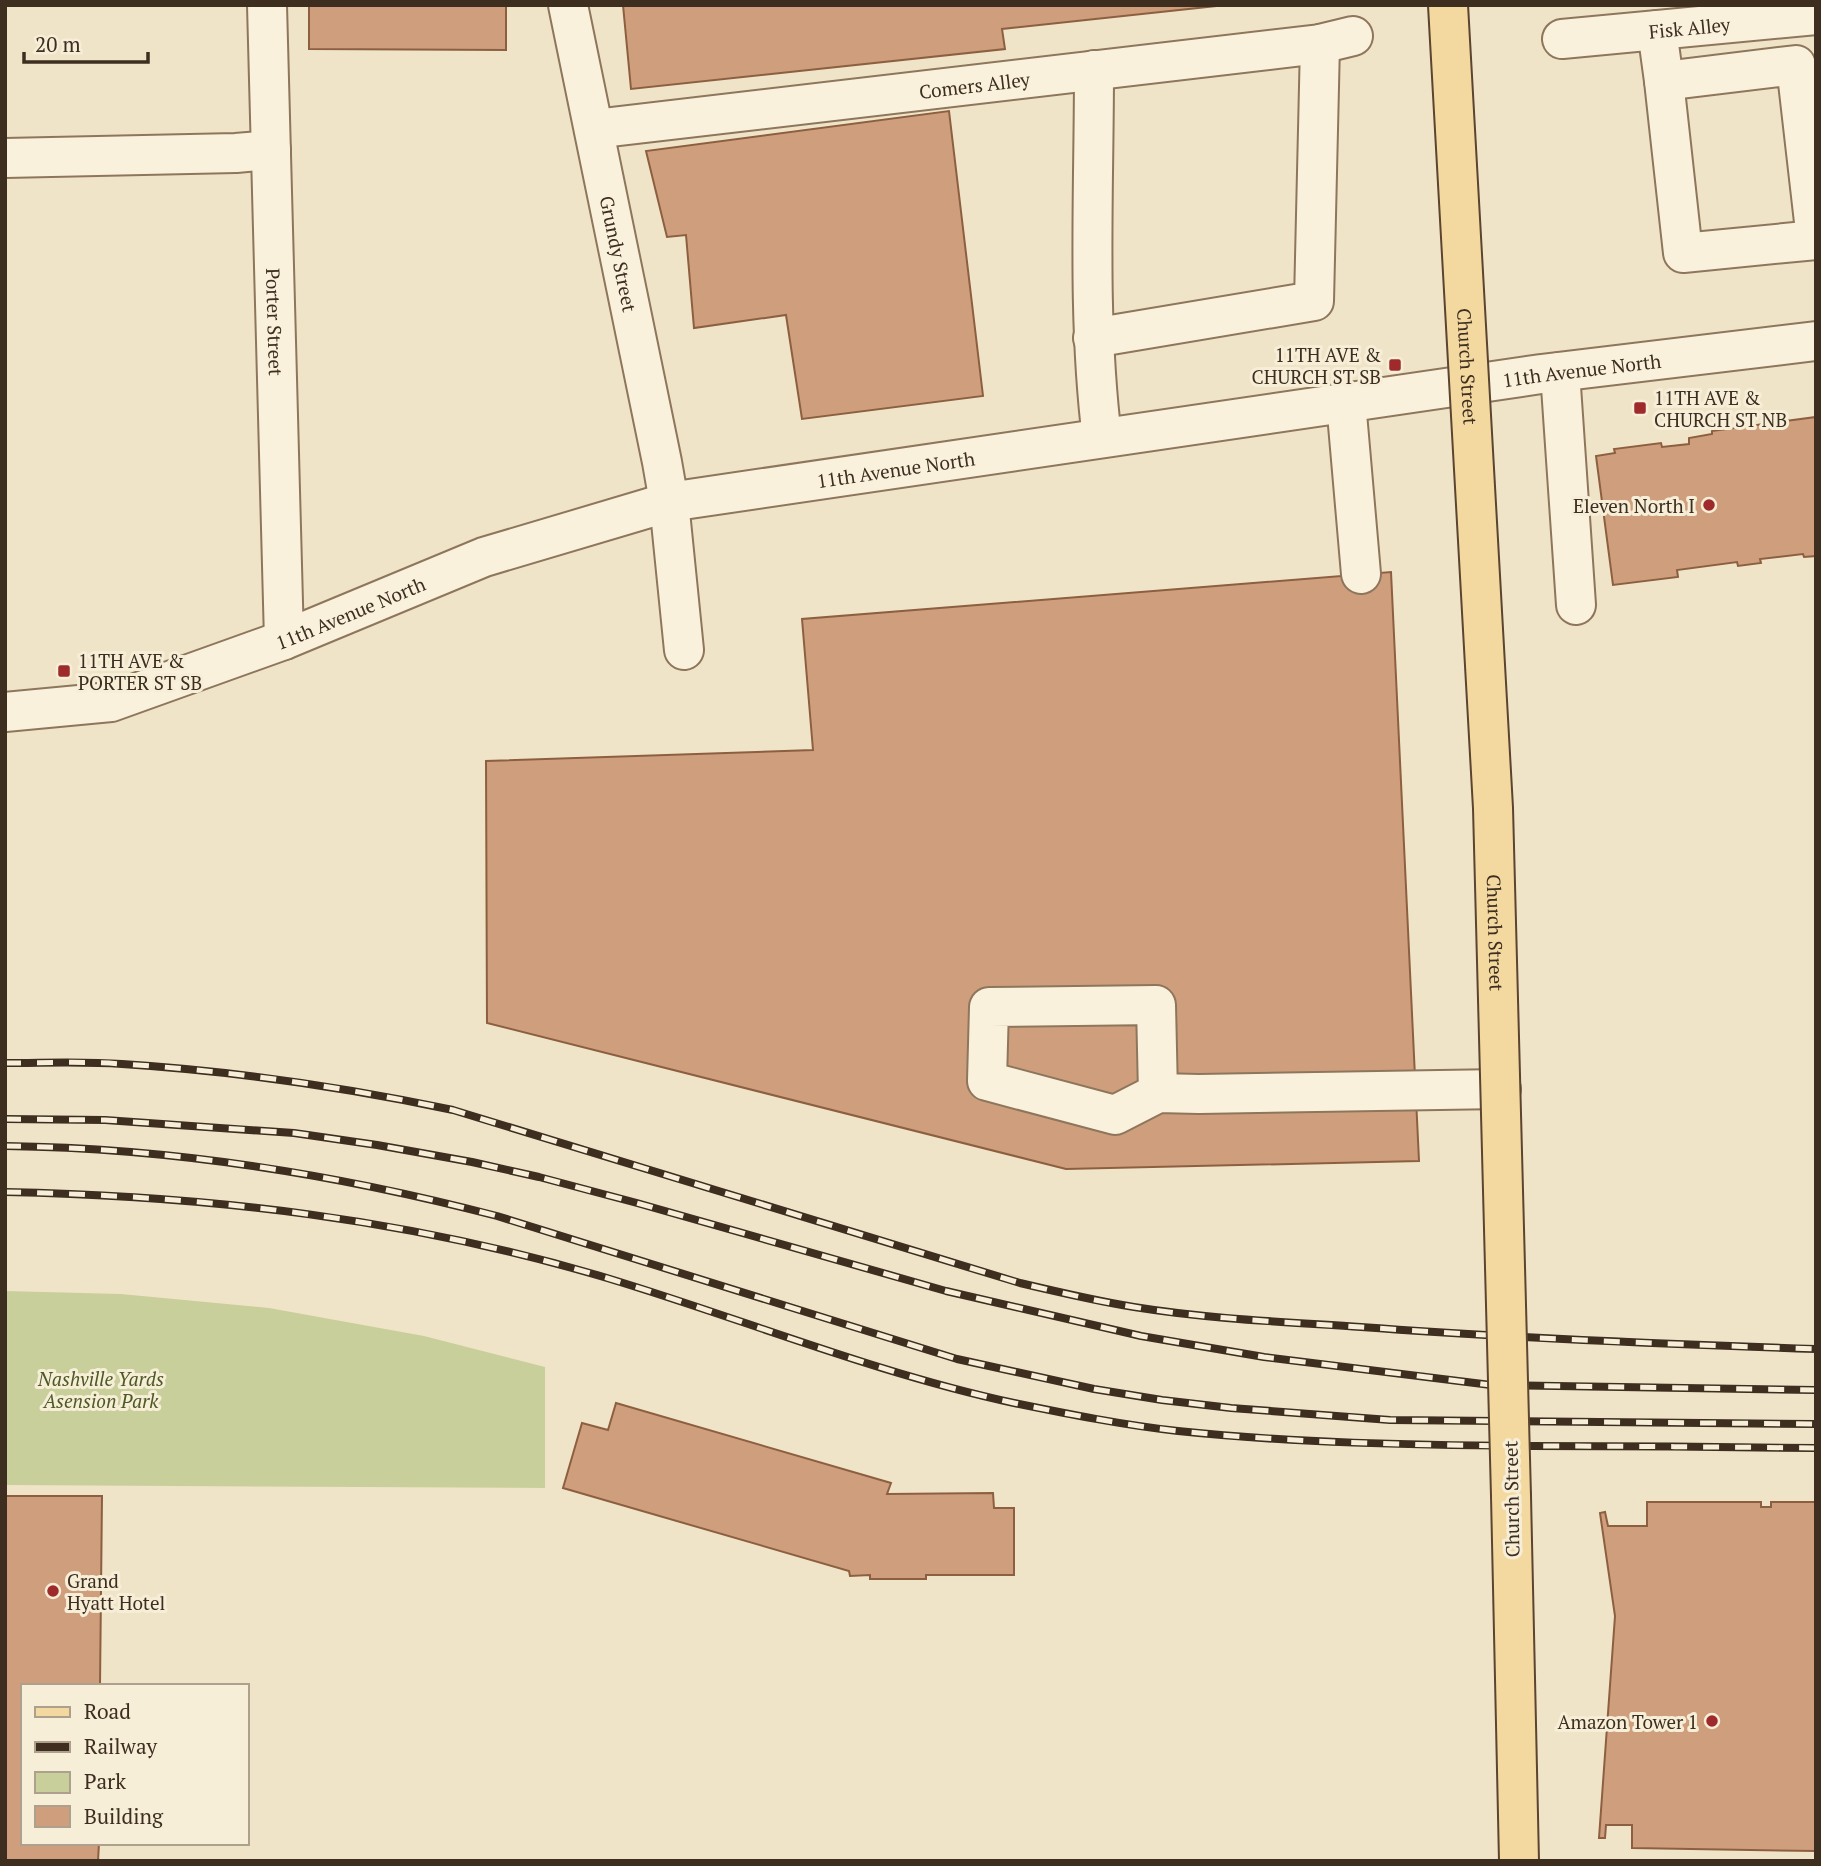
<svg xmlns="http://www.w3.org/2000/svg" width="1821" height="1866" viewBox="0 0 1821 1866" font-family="'PT Serif',serif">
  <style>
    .green { fill: #c9cf9b }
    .building { fill: #cf9f7d; stroke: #8d5f41; stroke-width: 2 }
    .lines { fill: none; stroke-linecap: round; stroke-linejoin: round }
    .minor-casing { stroke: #8d765c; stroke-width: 42 }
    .major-casing { stroke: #5b4430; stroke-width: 42 }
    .minor { stroke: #faf1dc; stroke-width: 38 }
    .major { stroke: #f3d9a0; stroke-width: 38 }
    .rail-casing { stroke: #3d2e20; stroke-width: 8 }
    .rail { stroke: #f7eed8; stroke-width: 5; stroke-dasharray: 16; stroke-linecap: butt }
    .major-bridge-casing { stroke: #5b4430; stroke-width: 42; stroke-linecap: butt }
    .major-bridge { stroke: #f3d9a0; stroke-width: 38 }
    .poi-dot { fill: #9e2a2b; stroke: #f7eed8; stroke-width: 2.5 }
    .labels { text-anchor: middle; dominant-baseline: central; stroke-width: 6; stroke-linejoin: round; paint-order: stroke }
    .street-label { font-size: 19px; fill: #3d2e20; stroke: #f7eed8 }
    .poi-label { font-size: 19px; fill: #3d2e20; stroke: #f7eed8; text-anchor: end }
    .park-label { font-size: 19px; font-style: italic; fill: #4d5a26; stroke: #f7eed8 }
  </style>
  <rect width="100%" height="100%" fill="#f0e4c8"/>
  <path class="green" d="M5,1291L121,1294L269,1308L424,1336L545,1367V1488L5,1485Z"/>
  <g class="building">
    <path d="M309,5H506V50L309,49Z"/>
    <path d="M623,5H1226L1002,29L1005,49L631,89Z"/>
    <path d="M949,111L983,396L802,419L786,315L694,328L686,235L667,237L646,151Z"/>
    <path d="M1816,417V556L1804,557L1803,554L1760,559L1761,563L1738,566L1737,562L1677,570L1678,577L1613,585L1596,456L1615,453L1614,449L1661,443L1662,447L1689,444V438L1712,434V431Z"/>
    <path d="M1391,572L1419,1161L1066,1169L487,1023L486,761L813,750L802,619Z"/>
    <path d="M616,1403L891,1483L887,1494L993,1493L994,1508H1014V1575H926V1579H870V1575L850,1576L849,1571L563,1488L582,1423L608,1430Z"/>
    <path d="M5,1496H102L100,1686H23V1843H99L98,1861H5Z"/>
    <path d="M1647,1502H1761V1507H1771V1502H1816V1851L1632,1848V1825H1606L1605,1838H1599L1615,1616L1600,1513L1605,1512L1608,1526H1647Z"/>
  </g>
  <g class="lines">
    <g class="minor-casing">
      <g id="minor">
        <path id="s1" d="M267,5L284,640"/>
        <path id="s2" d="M568,5L662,462L669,502L684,650"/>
        <path d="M1657,30L1664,81L1796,65L1816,239"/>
        <path id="s3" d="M1562,39L1816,15"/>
        <path d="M1094,70C1094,193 1087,316 1102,438"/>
        <path d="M1664,81L1683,253L1816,240"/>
        <path id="s4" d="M594,129L1320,44L1353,36"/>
        <path d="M5,158L236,153L271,150"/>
        <path d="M1093,338L1314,301L1320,44"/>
        <path d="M1560,372L1576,605"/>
        <path d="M1346,402L1361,574"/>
        <path id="s5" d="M5,712L111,702L284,640L484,557L669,502L1541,374L1816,341"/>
        <path d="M1158,1093L1115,1115L987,1081L989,1007L1156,1005L1158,1093L1199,1094L1501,1089"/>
      </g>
    </g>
    <g class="major-casing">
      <path id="major" d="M1511,1496L1519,1861"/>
    </g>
    <use href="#minor" class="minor"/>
    <use href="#major" class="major"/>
    <g class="rail-casing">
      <g id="rail">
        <path d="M5,1063C44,1063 83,1061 122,1064C234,1071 344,1087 453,1110L1020,1283C1058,1292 1096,1301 1134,1307C1209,1319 1286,1322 1361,1327C1512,1338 1664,1344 1816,1349"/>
        <path d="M5,1119L105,1120L294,1133L377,1145L472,1162L539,1177L637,1203L946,1291L1141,1336L1264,1357L1491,1385L1816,1390"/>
        <path d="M5,1146C172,1148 336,1174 497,1216L957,1359L1094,1389L1162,1400L1231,1408L1390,1420L1816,1424"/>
        <path d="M5,1192C212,1196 409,1219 607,1278C743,1319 875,1373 1014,1403C1068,1414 1123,1425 1178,1431C1295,1443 1412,1445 1529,1446C1625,1446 1720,1447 1816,1448"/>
      </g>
    </g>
    <use href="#rail" class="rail"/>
    <g class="major-bridge-casing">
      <g id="major-bridge">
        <path id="s6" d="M1448,5L1493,808L1511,1496"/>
      </g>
    </g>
    <use href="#major-bridge" class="major-bridge"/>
  </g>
  <g class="poi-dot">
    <rect x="1388" y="358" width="14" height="14" rx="3.5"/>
    <rect x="1633" y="401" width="14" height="14" rx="3.5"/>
    <circle cx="1709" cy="505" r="7"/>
    <rect x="57" y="664" width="14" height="14" rx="3.5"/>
    <circle cx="53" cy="1591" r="7"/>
    <circle cx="1712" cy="1721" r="7"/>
  </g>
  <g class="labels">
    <g class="street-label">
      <text stroke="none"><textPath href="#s3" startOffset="128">Fisk Alley</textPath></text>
      <text stroke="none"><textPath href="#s4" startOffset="383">Comers Alley</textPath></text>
      <text stroke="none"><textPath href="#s2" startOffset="254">Grundy Street</textPath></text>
      <text stroke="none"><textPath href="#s1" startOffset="317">Porter Street</textPath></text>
      <text stroke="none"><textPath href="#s6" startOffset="362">Church Street</textPath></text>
      <text stroke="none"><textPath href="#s5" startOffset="1622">11th Avenue North</textPath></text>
      <text stroke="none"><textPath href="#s5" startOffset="929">11th Avenue North</textPath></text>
      <text stroke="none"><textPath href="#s5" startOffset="362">11th Avenue North</textPath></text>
      <text stroke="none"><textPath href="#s6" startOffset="929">Church Street</textPath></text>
      <text transform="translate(1511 1499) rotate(-91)">Church Street</text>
    </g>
    <g class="poi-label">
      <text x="1381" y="354">11TH AVE &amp;<tspan x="1381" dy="22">CHURCH ST SB</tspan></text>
      <text x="1654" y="397" text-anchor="start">11TH AVE &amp;<tspan x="1654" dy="22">CHURCH ST NB</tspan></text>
      <text x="1695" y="505">Eleven North I</text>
      <text x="78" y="660" text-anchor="start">11TH AVE &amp;<tspan x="78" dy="22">PORTER ST SB</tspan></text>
      <text x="67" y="1580" text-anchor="start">Grand<tspan x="67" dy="22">Hyatt Hotel</tspan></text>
      <text x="1698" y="1721">Amazon Tower 1</text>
    </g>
    <g class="park-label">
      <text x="101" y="1378">Nashville Yards<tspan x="101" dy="22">Asension Park</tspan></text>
    </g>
  </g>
  <rect width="1821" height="1866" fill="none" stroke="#3d2e20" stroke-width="14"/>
  <rect x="21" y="1684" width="228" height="161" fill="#f7eed8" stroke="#ada18e" stroke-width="2"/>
  <rect x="35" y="1707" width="35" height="10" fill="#f3d9a0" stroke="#ada18e" stroke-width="2"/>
  <text x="84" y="1719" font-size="21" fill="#3d2e20">Road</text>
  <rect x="35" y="1742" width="35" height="10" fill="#3d2e20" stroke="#ada18e" stroke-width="2"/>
  <text x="84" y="1754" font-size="21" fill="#3d2e20">Railway</text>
  <rect x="35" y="1772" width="35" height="21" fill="#c9cf9b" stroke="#ada18e" stroke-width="2"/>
  <text x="84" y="1789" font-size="21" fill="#3d2e20">Park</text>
  <rect x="35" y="1806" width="35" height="21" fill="#cf9f7d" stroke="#ada18e" stroke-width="2"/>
  <text x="84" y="1824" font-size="21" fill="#3d2e20">Building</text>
  <path d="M24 52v10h124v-10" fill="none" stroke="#3d2e20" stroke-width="3.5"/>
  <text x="35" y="52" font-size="21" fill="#3d2e20" stroke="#f7eed8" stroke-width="5" paint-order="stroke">20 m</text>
</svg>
